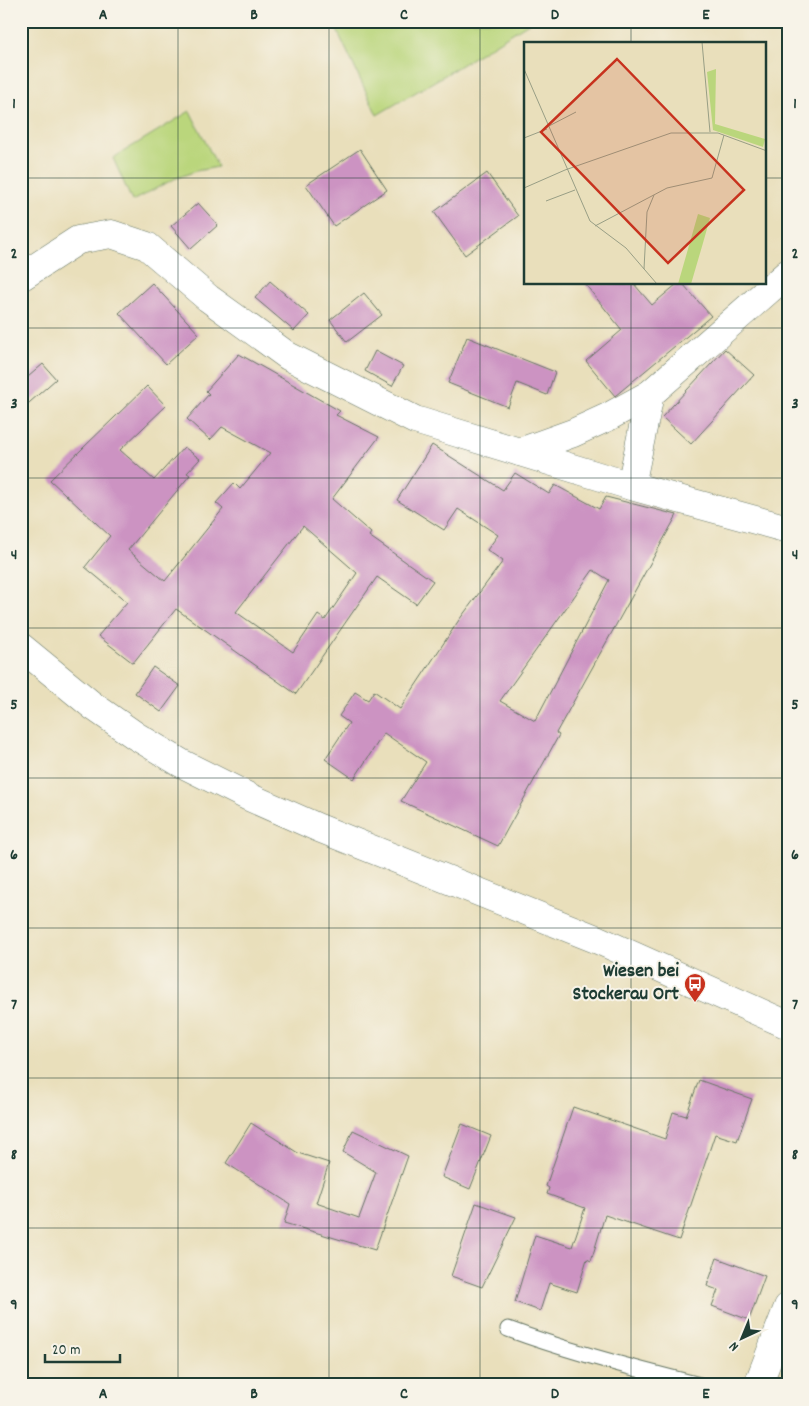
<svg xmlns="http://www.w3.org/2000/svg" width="809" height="1406" viewBox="0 0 809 1406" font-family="Dekko,sans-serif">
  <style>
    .green { fill: #bad67c; stroke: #6c8a58 }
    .building { fill: #cc93c2; fill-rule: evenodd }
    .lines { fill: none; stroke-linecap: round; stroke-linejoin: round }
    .service-casing { stroke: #667663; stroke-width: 17 }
    .minor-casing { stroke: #667663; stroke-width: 29 }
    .secondary-casing { stroke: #667663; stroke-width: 29 }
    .service { stroke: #fff; stroke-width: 15 }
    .minor { stroke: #fff; stroke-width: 28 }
    .secondary { stroke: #fff; stroke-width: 28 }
    .grid { fill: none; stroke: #1f3d34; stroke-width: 1; stroke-opacity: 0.55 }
    .labels { text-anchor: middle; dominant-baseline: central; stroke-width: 4; stroke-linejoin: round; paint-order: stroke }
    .poi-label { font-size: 20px; font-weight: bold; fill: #1f3d34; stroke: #f7f3e8; text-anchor: end }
    .inset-road { fill: none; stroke: #989e85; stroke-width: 1 }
    .view { fill: #c8321e; fill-opacity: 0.15; stroke: #c8321e; stroke-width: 2.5 }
    .inset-edge { fill: none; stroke: #1f3d34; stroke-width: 2.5 }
    .neatline { fill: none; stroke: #1f3d34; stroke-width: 2 }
    .grid-label { font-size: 16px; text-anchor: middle; font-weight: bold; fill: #1f3d34 }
  </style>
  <rect width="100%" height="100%" fill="#f7f3e8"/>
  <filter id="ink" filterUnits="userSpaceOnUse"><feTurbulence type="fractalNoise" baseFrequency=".02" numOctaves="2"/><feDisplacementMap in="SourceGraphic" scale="10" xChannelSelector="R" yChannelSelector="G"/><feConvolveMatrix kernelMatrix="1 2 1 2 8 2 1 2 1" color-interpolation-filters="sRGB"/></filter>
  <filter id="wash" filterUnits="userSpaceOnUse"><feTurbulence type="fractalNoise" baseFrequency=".0096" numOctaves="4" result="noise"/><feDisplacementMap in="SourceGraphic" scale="20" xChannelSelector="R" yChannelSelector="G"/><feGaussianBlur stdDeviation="1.12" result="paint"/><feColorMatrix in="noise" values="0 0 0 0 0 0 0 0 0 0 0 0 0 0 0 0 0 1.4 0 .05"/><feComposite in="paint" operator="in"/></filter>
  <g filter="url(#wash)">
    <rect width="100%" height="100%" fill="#e9dfbb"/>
    <g class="green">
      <path d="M348,21H532L445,75L377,115L336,28Z"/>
      <path d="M190,111L218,167L196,171L174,179L132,201L113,158Z"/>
    </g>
    <g id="blocks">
      <g class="building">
        <path d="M360,149L387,190L334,226L306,185Z"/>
        <path d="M487,173L518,216L465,255L434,212Z"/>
        <path d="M198,203L218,225L191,249L171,226Z"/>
        <path d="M270,281L309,315L294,331L255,298Z"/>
        <path d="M152,283L199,334L166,364L119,313Z"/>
        <path d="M585,284H634L652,305L677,284H683L711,316L615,396L586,361L622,330Z"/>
        <path d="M364,293L382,315L347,342L330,320Z"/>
        <path d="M467,337L555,372L547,395L517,383L508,407L448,383Z"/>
        <path d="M725,349L754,375L691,444L662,417Z"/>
        <path d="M375,351L403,366L392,386L365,371Z"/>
        <path d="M239,354L340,411L336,415L379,437L332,499L371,533L369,536L433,581L416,604L377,577L296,694L176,609L133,663L98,636L127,602L85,567L110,536L50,480L147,386L166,406L120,450L154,480L184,447L200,459L187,473L190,475L128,550L165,581L223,509L216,503L234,483L240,489L270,453L222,427L210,440L187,419L209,394L206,391ZM303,526L357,573L325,620L318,615L293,652L236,612Z"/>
        <path d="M43,364L56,379L21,410V383Z"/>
        <path d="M432,445L503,490L515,473L549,494L555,485L599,509L606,497L677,515L556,733L559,735L498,846L401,801L426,762L384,733L354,779L325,759L349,723L339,716L355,692L368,700L374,691L400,709L459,620L503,561L487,550L498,535L458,509L444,530L397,500ZM593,570L609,580L535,721L500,701Z"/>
        <path d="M153,667L180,686L161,712L135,693Z"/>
        <path d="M699,1080L752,1099L737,1141L715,1134L679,1240L605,1215L591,1261L587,1259L577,1292L549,1283L540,1311L515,1302L535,1235L572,1247L585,1208L547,1194L549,1188L546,1186L573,1107L665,1139L673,1112L686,1116Z"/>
        <path d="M251,1123L298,1153L329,1163L316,1203L359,1218L376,1172L343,1152L353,1130L408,1156L375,1250L284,1223L290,1204L226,1163Z"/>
        <path d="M462,1124L491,1136L470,1189L442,1177Z"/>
        <path d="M476,1203L516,1217L482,1287L451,1276Z"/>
        <path d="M717,1258L765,1276L749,1320L712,1306L718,1290L707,1286Z"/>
      </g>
    </g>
  </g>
  <g filter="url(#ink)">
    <use href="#blocks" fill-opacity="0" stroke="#667663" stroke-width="1"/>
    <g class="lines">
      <g class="service-casing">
        <path id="service" d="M508,1329C570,1352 635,1369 700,1385"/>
      </g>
      <g class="minor-casing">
        <g id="minor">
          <path d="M21,277L78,240L111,234L147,246L208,298L288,356L415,420L631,486L788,529"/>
          <path d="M520,452L573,433L608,417L650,394L788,273"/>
          <path d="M631,486L650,394"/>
        </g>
      </g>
      <g class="secondary-casing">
        <g id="secondary">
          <path d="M21,647L93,706L136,736L181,763L249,797L319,828L596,939L788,1025"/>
          <path d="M758,1385L788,1307"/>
        </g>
      </g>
      <use href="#service" class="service"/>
      <use href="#minor" class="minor"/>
      <use href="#secondary" class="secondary"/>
    </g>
  </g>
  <path class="grid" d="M178,21V1385M329,21V1385M480,21V1385M631,21V44M21,178H525M765,178H788M631,284V1385M21,328H788M21,478H788M21,628H788M21,778H788M21,928H788M21,1078H788M21,1228H788"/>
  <defs>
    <g id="bus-pin" transform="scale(1.125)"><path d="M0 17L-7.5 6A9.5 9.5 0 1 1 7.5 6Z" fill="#c8321e" stroke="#f7f3e8"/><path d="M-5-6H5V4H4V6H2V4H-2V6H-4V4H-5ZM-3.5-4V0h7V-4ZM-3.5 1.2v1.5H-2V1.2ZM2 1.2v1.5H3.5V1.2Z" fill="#fff"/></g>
  </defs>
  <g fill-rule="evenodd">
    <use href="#bus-pin" x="695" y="984"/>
  </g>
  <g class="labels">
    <g class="poi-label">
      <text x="679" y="972">Wiesen bei<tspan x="679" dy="23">Stockerau Ort</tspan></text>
    </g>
  </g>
  <g transform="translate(524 42)">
    <rect width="242" height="242" fill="#e9dfbb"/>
    <path d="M192,27L191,82L241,97L239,105L189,88L183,30ZM174,172L186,176L179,201L167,242H154Z" fill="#bad67c"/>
    <path class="inset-road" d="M178,0L186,90M0,27L66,179L102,206L133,242M23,85L52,70M0,96L23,87M41,128L147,91H194L243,109M0,146L41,128M22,159L51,148M71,184L143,146L188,136L200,93M120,227L123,170L130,153"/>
    <path class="view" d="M93,17L220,148L144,221L17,90Z"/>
    <rect width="242" height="242" class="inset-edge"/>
  </g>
  <rect width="809" height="1406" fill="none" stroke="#f7f3e8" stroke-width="55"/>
  <g transform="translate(742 1338) rotate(224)" stroke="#f7f3e8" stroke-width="4" paint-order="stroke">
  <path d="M0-4L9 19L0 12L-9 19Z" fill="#1f3d34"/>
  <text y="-8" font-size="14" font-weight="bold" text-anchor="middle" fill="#1f3d34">N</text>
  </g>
  <path d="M45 1354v8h75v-8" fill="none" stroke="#1f3d34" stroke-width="2.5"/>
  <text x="52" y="1354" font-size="15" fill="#1f3d34" stroke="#f7f3e8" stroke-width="4" paint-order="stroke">20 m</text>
  <rect x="28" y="28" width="754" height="1350" class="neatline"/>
  <g class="grid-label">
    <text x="103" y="19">A</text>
    <text x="254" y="19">B</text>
    <text x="404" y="19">C</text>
    <text x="555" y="19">D</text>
    <text x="706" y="19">E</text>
    <text x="14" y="108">1</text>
    <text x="795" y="108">1</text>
    <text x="14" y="258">2</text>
    <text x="795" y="258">2</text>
    <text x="14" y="408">3</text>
    <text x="795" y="408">3</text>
    <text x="14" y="559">4</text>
    <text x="795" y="559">4</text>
    <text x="14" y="709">5</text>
    <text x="795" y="709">5</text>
    <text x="14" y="859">6</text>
    <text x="795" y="859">6</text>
    <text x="14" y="1009">7</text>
    <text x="795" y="1009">7</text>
    <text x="14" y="1159">8</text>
    <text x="795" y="1159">8</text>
    <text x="14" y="1309">9</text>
    <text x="795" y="1309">9</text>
    <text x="103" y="1398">A</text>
    <text x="254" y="1398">B</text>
    <text x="404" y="1398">C</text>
    <text x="555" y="1398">D</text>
    <text x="706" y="1398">E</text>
  </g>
</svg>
